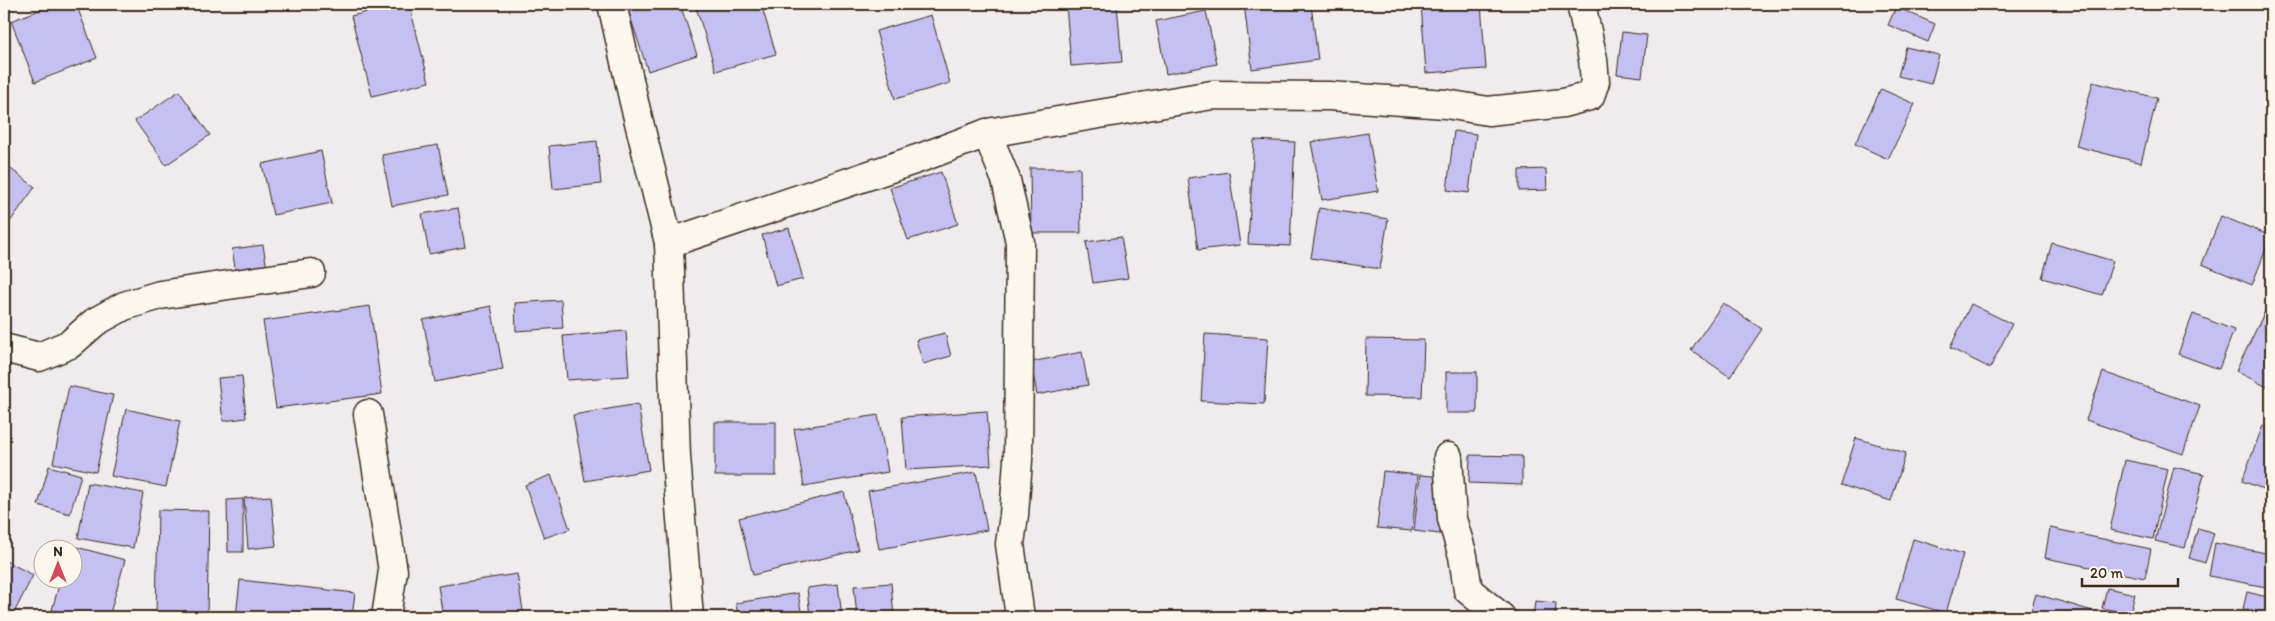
<svg xmlns="http://www.w3.org/2000/svg" width="2275" height="621" viewBox="0 0 2275 621" font-family="Itim,sans-serif">
  <style>
    .building { fill: #c6c0f2; stroke: #3b2a1e }
    .lines { fill: none; stroke-linecap: round; stroke-linejoin: round }
    .street-casing { stroke: #3b2a1e; stroke-width: 31 }
    .street { stroke: #fbf7ec; stroke-width: 28 }
  </style>
  <rect width="100%" height="100%" fill="#f0eced"/>
  <filter id="ink" filterUnits="userSpaceOnUse"><feTurbulence type="fractalNoise" baseFrequency=".02" numOctaves="2"/><feDisplacementMap in="SourceGraphic" scale="10" xChannelSelector="R" yChannelSelector="G"/><feConvolveMatrix kernelMatrix="1 2 1 2 8 2 1 2 1" color-interpolation-filters="sRGB"/></filter>
  <g filter="url(#ink)">
    <g class="building">
      <path d="M55,4H76L97,58L35,82L11,21Z"/>
      <path d="M285,4H299L289,10Z"/>
      <path d="M401,4H409L429,82L372,96L351,16Z"/>
      <path d="M626,4H680L697,55L648,71Z"/>
      <path d="M695,4H761L776,54L716,71Z"/>
      <path d="M1066,4H1117L1122,62L1071,66Z"/>
      <path d="M1244,4H1311L1318,60L1252,69Z"/>
      <path d="M1421,4H1481L1486,69L1426,73Z"/>
      <path d="M1896,7L1935,24L1928,42L1888,25Z"/>
      <path d="M1206,11L1217,64L1166,74L1156,21Z"/>
      <path d="M931,15L950,83L895,99L876,31Z"/>
      <path d="M1622,32L1647,35L1642,77L1617,74Z"/>
      <path d="M1906,47L1939,55L1931,84L1898,76Z"/>
      <path d="M2093,82L2157,98L2141,163L2076,146Z"/>
      <path d="M1881,89L1915,104L1888,159L1855,144Z"/>
      <path d="M179,91L210,135L166,165L135,121Z"/>
      <path d="M2271,92V104L2267,101Z"/>
      <path d="M1454,131L1476,134L1469,193L1447,190Z"/>
      <path d="M1368,133L1378,191L1322,200L1311,142Z"/>
      <path d="M1254,140L1295,142L1290,246L1248,244Z"/>
      <path d="M597,141L601,184L553,189L549,146Z"/>
      <path d="M438,145L448,195L392,206L382,155Z"/>
      <path d="M321,151L332,203L273,215L262,164Z"/>
      <path d="M4,164L35,187L4,230Z"/>
      <path d="M1030,168H1080L1081,233H1031Z"/>
      <path d="M1546,169L1547,190L1519,191V170Z"/>
      <path d="M941,172L958,224L908,240L890,188Z"/>
      <path d="M1229,172L1240,245L1198,250L1188,178Z"/>
      <path d="M458,208L465,247L429,254L422,214Z"/>
      <path d="M1319,208L1388,219L1380,269L1311,258Z"/>
      <path d="M2221,216L2271,236L2252,285L2202,264Z"/>
      <path d="M789,228L803,279L776,286L762,235Z"/>
      <path d="M1121,237L1128,278L1093,283L1086,242Z"/>
      <path d="M2052,243L2113,261L2102,295L2042,278Z"/>
      <path d="M263,245L268,275L237,280L232,249Z"/>
      <path d="M561,300L563,328L516,331L515,303Z"/>
      <path d="M1723,303L1762,329L1730,377L1691,350Z"/>
      <path d="M1971,304L2012,324L1990,368L1950,348Z"/>
      <path d="M2268,305L2271,306V389L2236,371Z"/>
      <path d="M370,306L382,394L276,408L263,321Z"/>
      <path d="M491,306L503,369L435,382L423,320Z"/>
      <path d="M2193,314L2234,330L2219,369L2178,354Z"/>
      <path d="M626,331L629,376L567,380L563,336Z"/>
      <path d="M945,333L951,356L923,364L916,340Z"/>
      <path d="M1205,334L1268,338L1264,404L1201,401Z"/>
      <path d="M1366,339L1424,340L1422,397L1365,396Z"/>
      <path d="M1082,352L1088,385L1037,395L1031,362Z"/>
      <rect x="1446" y="372" width="31" height="41"/>
      <path d="M2103,372L2200,406L2183,454L2086,420Z"/>
      <path d="M242,376L246,418L223,421L218,378Z"/>
      <path d="M69,386L113,395L96,472L53,463Z"/>
      <path d="M638,404L649,470L585,481L573,415Z"/>
      <path d="M126,409L180,421L166,487L111,476Z"/>
      <path d="M987,411L991,465L906,470L902,417Z"/>
      <path d="M878,415L888,472L804,486L794,429Z"/>
      <rect x="715" y="422" width="61" height="54"/>
      <path d="M2263,425L2271,428V492L2242,481Z"/>
      <path d="M1856,438L1906,453L1891,501L1841,485Z"/>
      <path d="M1470,455L1522,456V485L1469,483Z"/>
      <path d="M2125,460L2168,469L2153,539L2110,530Z"/>
      <path d="M49,466L81,475L70,514L38,505Z"/>
      <path d="M2174,467L2204,474L2185,548L2155,541Z"/>
      <path d="M1383,471L1418,475L1412,531L1377,528Z"/>
      <path d="M976,472L987,530L879,549L868,491Z"/>
      <path d="M551,475L570,529L544,538L525,485Z"/>
      <path d="M1420,475L1446,477L1440,534L1414,531Z"/>
      <path d="M88,483L143,493L133,548L78,538Z"/>
      <path d="M844,492L858,550L753,575L739,518Z"/>
      <path d="M271,496L276,546L248,549L244,498Z"/>
      <path d="M243,499V552H228L227,500Z"/>
      <path d="M158,510L209,511L207,617H156Z"/>
      <path d="M2050,528L2151,549L2145,578L2045,558Z"/>
      <path d="M2198,528L2214,533L2205,563L2189,558Z"/>
      <path d="M1913,539L1963,554L1946,613L1896,599Z"/>
      <path d="M2215,543L2271,554V588L2209,576Z"/>
      <path d="M69,545L125,560L109,617H81L52,610L61,578H72V548H69Z"/>
      <path d="M4,560L33,575L12,617H4Z"/>
      <path d="M517,574L524,617H443L438,586Z"/>
      <path d="M240,580L355,593L352,617H236Z"/>
      <path d="M891,583L894,617H857L854,586Z"/>
      <path d="M838,584L842,617H810L807,588Z"/>
      <path d="M2107,588L2135,594L2130,614L2102,608Z"/>
      <path d="M2247,592L2271,598V616L2243,609Z"/>
      <path d="M798,593L802,617H738L736,603Z"/>
      <path d="M2036,594L2109,616V617H2029Z"/>
      <path d="M1535,601L1556,603L1555,617H1533Z"/>
      <path d="M1868,612L1900,617H1867Z"/>
    </g>
    <g class="lines">
      <g class="street-casing">
        <g id="street">
          <path d="M612,4L634,102L669,243L676,457L689,617"/>
          <path d="M987,133L1006,180L1020,242L1018,460L1014,515L1010,544L1020,617"/>
          <path d="M669,243L920,158L987,133L1212,95L1329,96L1446,104L1488,111L1563,103L1590,96L1595,82L1593,59L1581,4"/>
          <path d="M4,348L39,357L70,344L95,322L124,306L160,295L311,273"/>
          <path d="M368,414L393,571L386,617"/>
          <path d="M1448,457L1452,519L1463,556L1468,590L1501,617"/>
        </g>
      </g>
      <use href="#street" class="street"/>
    </g>
  </g>
  <rect width="2275" height="621" fill="none" stroke="#fbf7ec" stroke-width="20"/>
  <rect x="10" y="10" width="2255" height="601" fill="none" stroke="#3b2a1e" stroke-width="2" filter="url(#ink)"/>
  <g transform="translate(58 564)"><circle r="24" fill="#fbf7ec" stroke="#aea59a"/>
  <path d="M0-4L9 19L0 12L-9 19Z" fill="#d1495b"/>
  <text y="-8" font-size="14" font-weight="bold" text-anchor="middle" fill="#3b2a1e">N</text>
  </g>
  <path d="M2082 578v8h96v-8" fill="none" stroke="#3b2a1e" stroke-width="2.5"/>
  <text x="2090" y="578" font-size="15" fill="#3b2a1e" stroke="#fbf7ec" stroke-width="4" paint-order="stroke">20 m</text>
</svg>
